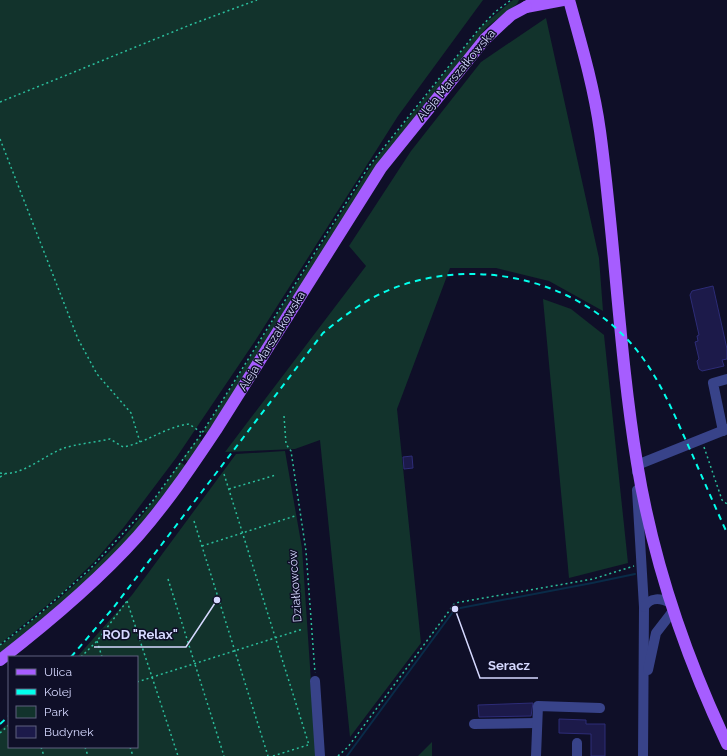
<svg xmlns="http://www.w3.org/2000/svg" width="727" height="756" viewBox="0 0 727 756" font-family="Raleway,sans-serif">
  <style>
    .green { fill: #12332c }
    .lines { fill: none; stroke-linecap: round; stroke-linejoin: round }
    .stream { stroke: #092b48; stroke-width: 2 }
    .building { fill: #1c1a4a; stroke: #2d2c77 }
    .path { stroke: #2bbe9c; stroke-width: 1.5; stroke-dasharray: 2 3; stroke-linecap: butt }
    .minor { stroke: #384389; stroke-width: 10 }
    .major { stroke: #a65dff; stroke-width: 12 }
    .rail { stroke: #02ffec; stroke-width: 2; stroke-dasharray: 6 5; stroke-linecap: butt }
    .labels { text-anchor: middle; dominant-baseline: central; stroke-width: 3; stroke-linejoin: round; paint-order: stroke }
    .street-label { font-size: 12px; fill: #d6d9ff; stroke: #0f0f28 }
    .leader { fill: none; stroke: #d6d9ff; stroke-width: 1.5 }
    .callout-dot { fill: #d6d9ff; stroke: #0f0f28; stroke-width: 1.5 }
    .callout-label { font-size: 13px; text-anchor: middle; font-weight: bold; fill: #d6d9ff; stroke: #0f0f28; stroke-width: 3; stroke-linejoin: round; paint-order: stroke }
  </style>
  <rect width="100%" height="100%" fill="#0f0f28"/>
  <g class="green">
    <path d="M0,0H483L398,116L255,341L176,458L124,527L94,562L62,593L0,644Z"/>
    <path d="M513,0H519L517,4L487,27L405,129L207,433L203,432L373,163L482,26Z"/>
    <path d="M546,18L599,258L603,311L549,281L496,268H450L397,409L421,643L350,737L320,440L295,449L225,452L366,266L349,246L411,151L481,62Z"/>
    <path d="M543,299L571,309L604,335L628,563L569,578Z"/>
    <path d="M199,438L202,442L188,462L183,458Z"/>
    <path d="M285,451L302,548L316,756H0V730L9,723V747H137V657H77L132,595L236,454Z"/>
    <path d="M180,462L186,466L129,539L88,581L0,653V646C68,594 136,536 180,462Z"/>
    <path d="M432,742V756H418Z"/>
  </g>
  <g class="lines">
    <path class="stream" d="M347,756L455,609L592,583L635,574"/>
  </g>
  <g class="building">
    <path d="M713,286L727,349V359L722,360L724,366L702,371L699,369L697,361L699,359L695,342L698,341L697,336L699,335L690,295L692,291Z"/>
    <path d="M412,456L413,468L404,469L403,457Z"/>
    <path d="M533,703L531,716L479,717L478,705Z"/>
    <path d="M559,719L586,720V724H605V756H591V734L559,733Z"/>
  </g>
  <g class="lines">
    <g class="path">
      <path d="M0,102L190,25L257,0"/>
      <path d="M0,139L78,339L97,374L131,413L140,442"/>
      <path d="M284,416L286,444L291,451L306,551L315,673"/>
      <path d="M704,447L722,500L727,504"/>
      <path d="M0,473C22,477 44,455 64,448C77,444 96,442 110,439L123,447C146,443 165,427 189,424L202,433"/>
      <path d="M224,474L309,745"/>
      <path d="M0,477L5,474"/>
      <path d="M229,489L276,475"/>
      <path d="M194,521L268,756"/>
      <path d="M202,546L295,516"/>
      <path d="M168,579L224,756"/>
      <path d="M127,601L178,756"/>
      <path d="M97,641L102,657"/>
      <path d="M0,645L38,615L89,570L152,502L202,433L369,166L478,30L495,12L511,0"/>
      <path d="M81,657L97,641L127,601"/>
      <path d="M137,682L303,629"/>
      <path d="M0,733L9,725"/>
      <path d="M41,747L44,756"/>
      <path d="M85,747L88,756"/>
      <path d="M130,747L133,756"/>
      <path d="M273,756L308,745"/>
      <path d="M338,756L348,747L455,603L593,579L634,566"/>
    </g>
    <g class="minor">
      <path d="M723,431L713,383L727,379"/>
      <path d="M637,472V465L727,429"/>
      <path d="M637,490L644,607L643,756"/>
      <path d="M644,607C650,597 661,598 670,603"/>
      <path d="M648,670L656,633L673,611"/>
      <path d="M315,681L320,756"/>
      <path d="M474,724L537,723"/>
      <path d="M536,756L538,706L600,708"/>
      <path d="M577,756V743"/>
    </g>
    <g class="major">
      <path d="M538,0L526,7L563,0"/>
      <path d="M569,0C581,43 594,87 600,131C615,241 619,353 637,463C653,561 685,655 727,744"/>
      <path d="M0,660C49,622 97,582 138,536C167,503 192,466 216,430L381,168L485,39L511,15L526,7"/>
    </g>
    <g class="rail">
      <path d="M71,657L114,607L323,333C345,315 367,298 394,288C480,255 586,281 642,357C659,380 671,407 683,434C698,467 712,500 727,533"/>
      <path d="M0,724L9,716"/>
    </g>
  </g>
  <g class="labels">
    <g class="street-label">
      <text transform="translate(456 75) rotate(-50)">Aleja Marszałkowska</text>
      <text transform="translate(272 341) rotate(-58)">Aleja Marszałkowska</text>
      <text transform="translate(295 586) rotate(-94)">Działkowców</text>
    </g>
  </g>
  <path class="leader" d="M217 600L186 647H94M455 609L480 678H538"/>
  <g class="callout-dot">
    <circle cx="217" cy="600" r="4"/>
    <circle cx="455" cy="609" r="4"/>
  </g>
  <g class="callout-label">
    <text x="140" y="639">ROD "Relax"</text>
    <text x="509" y="670">Seracz</text>
  </g>
  <rect x="8" y="656" width="130" height="92" fill="#0f0f28" stroke="#5f607e"/>
  <rect x="16" y="669" width="20" height="6" fill="#a65dff" stroke="#5f607e"/>
  <text x="44" y="676" font-size="12" fill="#d6d9ff">Ulica</text>
  <rect x="16" y="689" width="20" height="6" fill="#02ffec" stroke="#5f607e"/>
  <text x="44" y="696" font-size="12" fill="#d6d9ff">Kolej</text>
  <rect x="16" y="706" width="20" height="12" fill="#12332c" stroke="#5f607e"/>
  <text x="44" y="716" font-size="12" fill="#d6d9ff">Park</text>
  <rect x="16" y="726" width="20" height="12" fill="#1c1a4a" stroke="#5f607e"/>
  <text x="44" y="736" font-size="12" fill="#d6d9ff">Budynek</text>
</svg>
